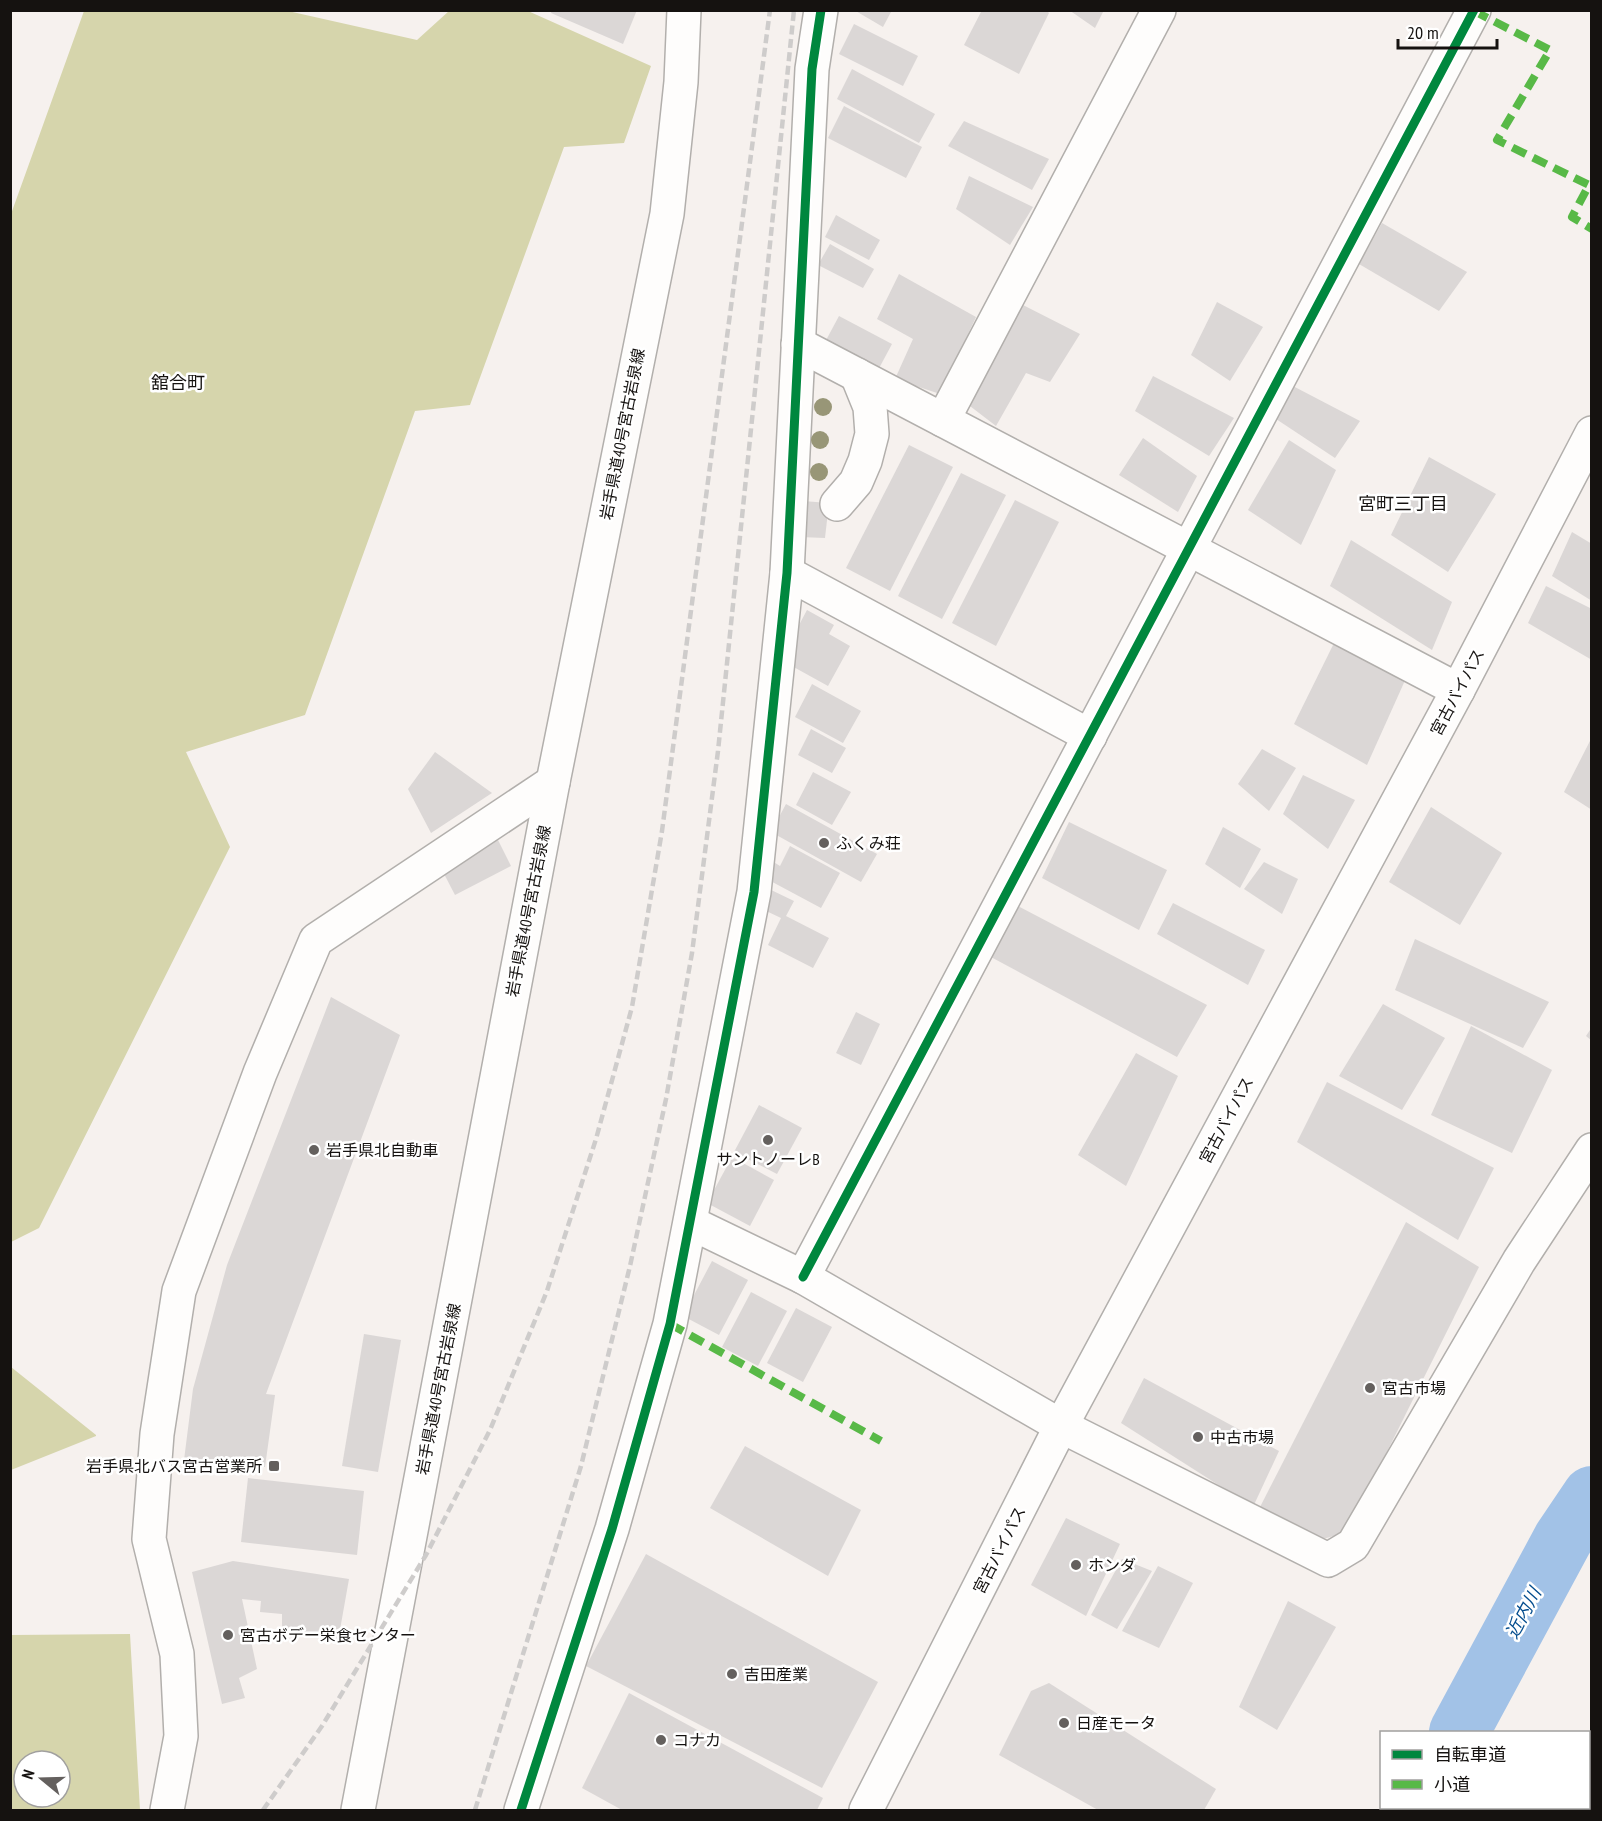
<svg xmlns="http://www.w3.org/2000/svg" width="1602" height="1821" viewBox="0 0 1602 1821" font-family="'PT Sans Narrow','Noto Sans JP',sans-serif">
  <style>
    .forest { fill: #d6d5ac; fill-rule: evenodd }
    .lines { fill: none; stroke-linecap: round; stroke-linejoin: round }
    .river { stroke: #a2c2e7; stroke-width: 60 }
    .building { fill: #dbd7d6 }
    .minor-casing { stroke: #b2afac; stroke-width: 36 }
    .major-casing { stroke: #b2afac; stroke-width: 36 }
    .highway-casing { stroke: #b2afac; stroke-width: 36 }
    .minor { stroke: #fefdfc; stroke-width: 33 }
    .major { stroke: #fefdfc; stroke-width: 33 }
    .highway { stroke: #fefdfc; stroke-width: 33 }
    .rail { stroke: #cecccb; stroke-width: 4.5; stroke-dasharray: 9 4.5; stroke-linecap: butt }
    .quiet { stroke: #58b947; stroke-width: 8; stroke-dasharray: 15 8; stroke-linecap: butt }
    .cycleway-casing { stroke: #fff; stroke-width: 13 }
    .cycleway { stroke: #00873e; stroke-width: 9 }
    .tree { fill: #989677 }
    .poi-dot { fill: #64605e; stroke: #fff; stroke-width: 2 }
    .labels { text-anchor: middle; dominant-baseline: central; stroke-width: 5; stroke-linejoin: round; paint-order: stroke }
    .street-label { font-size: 16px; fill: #151210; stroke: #fff }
    .poi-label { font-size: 16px; fill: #151210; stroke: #fff; text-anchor: start }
    .neighbourhood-label { font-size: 18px; fill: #151210; stroke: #fff }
    .water-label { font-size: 18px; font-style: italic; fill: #044d8e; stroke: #fff }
  </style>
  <rect width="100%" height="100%" fill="#f6f1ee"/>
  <g class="forest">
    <path d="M84,11H288L417,40L449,11H528L651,66L624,143L564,147L470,405L415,411L305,715L186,752L230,847L39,1228L11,1242V214Z"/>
    <path d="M11,1367L96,1435V1436L11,1470Z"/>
    <path d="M130,1634L140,1810H11V1635ZM24,1761H60V1797H24Z"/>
  </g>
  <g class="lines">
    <g class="river">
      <path d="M1459,1732L1563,1539L1592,1496"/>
      <path d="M1419,1810L1420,1808"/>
    </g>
  </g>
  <g class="building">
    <path d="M552,10H637L623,44L551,13Z"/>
    <path d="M854,10H892L883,27Z"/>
    <path d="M982,10H1046L1049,13L1019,74L964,45Z"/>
    <path d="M1069,10H1104L1095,28Z"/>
    <path d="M854,24L918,56L903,86L839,54Z"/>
    <path d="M852,69L935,114L919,143L837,99Z"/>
    <path d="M844,106L922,147L906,178L828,138Z"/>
    <path d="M964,121L1049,159L1032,190L948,146Z"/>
    <path d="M969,176L1033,207L1010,245L956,209Z"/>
    <path d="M836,215L880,240L869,260L825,237Z"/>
    <path d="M1382,223L1467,272L1439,311L1359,264Z"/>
    <path d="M830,244L874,269L863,288L818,265Z"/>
    <path d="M899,274L976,317L940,394L895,379L913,339L877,319Z"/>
    <path d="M1217,302L1263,327L1230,381L1191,355Z"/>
    <path d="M1021,304L1080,334L1050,382L1026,373L996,426L966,403Z"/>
    <path d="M839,316L892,344L877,372L824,344Z"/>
    <path d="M1153,376L1234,418L1209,456L1135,411Z"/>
    <path d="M1291,385L1360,421L1335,458L1273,417Z"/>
    <path d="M1143,438L1197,476L1178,512L1119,475Z"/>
    <path d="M1289,440L1336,470L1301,545L1248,510Z"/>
    <path d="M909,445L953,467L890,591L846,568Z"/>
    <path d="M1429,457L1496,494L1448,572L1391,535Z"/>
    <path d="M961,473L1006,495L942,619L898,596Z"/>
    <path d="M1015,500L1059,522L996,646L952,623Z"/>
    <path d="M803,501L829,503L825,538L800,537Z"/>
    <path d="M1572,532L1592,544V601L1552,576Z"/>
    <path d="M1351,540L1452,602L1432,650L1330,586Z"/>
    <path d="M1546,586L1592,609V660L1528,623Z"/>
    <path d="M807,610L834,625L829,634L850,646L828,686L790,665L784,653Z"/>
    <path d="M1336,639L1407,676L1367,765L1294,724Z"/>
    <path d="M812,684L861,711L843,743L795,717Z"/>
    <path d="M811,729L846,748L832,773L798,755Z"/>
    <path d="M1592,737V810L1564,792Z"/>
    <path d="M1262,749L1296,768L1269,811L1238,784Z"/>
    <path d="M435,752L492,793L431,833L408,789Z"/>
    <path d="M813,772L851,792L832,825L796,805Z"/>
    <path d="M1303,775L1355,800L1328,849L1283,814Z"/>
    <path d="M786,804L877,854L861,882L771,832Z"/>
    <path d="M1431,807L1502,853L1460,925L1389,882Z"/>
    <path d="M1069,822L1167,870L1139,930L1042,878Z"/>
    <path d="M1223,827L1261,849L1240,888L1205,864Z"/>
    <path d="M498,840L511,866L455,895L442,870Z"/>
    <path d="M790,846L840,873L821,908L763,877L772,861L780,866Z"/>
    <path d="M1264,862L1298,879L1282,914L1244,889Z"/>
    <path d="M767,888L794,901L786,916L829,938L813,968L768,945L781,918L758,907Z"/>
    <path d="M1173,903L1265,950L1248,985L1157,934Z"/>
    <path d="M1016,905L1207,1005L1177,1057L989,956Z"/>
    <path d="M1415,939L1549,1002L1523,1048L1395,990Z"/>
    <path d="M331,997L400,1035L266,1394L275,1395L265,1467L184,1460L193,1389L227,1265Z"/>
    <path d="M1383,1004L1445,1038L1402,1110L1339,1076Z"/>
    <path d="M856,1012L880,1024L861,1065L836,1053Z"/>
    <path d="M1471,1026L1552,1070L1512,1153L1431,1115Z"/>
    <path d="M1592,1027V1041L1586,1036Z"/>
    <path d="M1136,1053L1178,1076L1126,1186L1078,1155Z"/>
    <path d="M1327,1082L1494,1168L1458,1240L1297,1142Z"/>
    <path d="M759,1105L802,1128L777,1174L734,1152Z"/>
    <path d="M732,1157L774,1180L750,1226L707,1203Z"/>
    <path d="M1406,1222L1479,1267L1347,1532L1313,1542L1259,1509Z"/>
    <path d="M712,1261L748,1280L719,1335L683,1316Z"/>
    <path d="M751,1292L787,1311L758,1366L722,1347Z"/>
    <path d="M796,1308L832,1327L803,1382L767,1363Z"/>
    <path d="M364,1334L401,1340L378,1472L342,1466Z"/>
    <path d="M1144,1378L1279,1451L1253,1507L1121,1423Z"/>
    <path d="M745,1446L861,1510L828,1576L710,1508Z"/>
    <path d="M248,1478L364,1491L357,1555L241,1542Z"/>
    <path d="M1066,1518L1120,1544L1086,1616L1031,1585Z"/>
    <path d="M646,1554L878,1682L822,1788L586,1666Z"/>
    <path d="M1122,1559L1152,1571L1117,1629L1091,1615Z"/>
    <path d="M233,1561L349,1579L338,1641L282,1630V1614L260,1612L261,1601L242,1599L257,1669L239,1678L245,1698L222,1704L192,1572Z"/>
    <path d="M1158,1566L1193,1583L1159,1648L1122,1631Z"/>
    <path d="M1288,1601L1336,1627L1277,1730L1239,1707Z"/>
    <path d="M1049,1683L1216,1789L1204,1810H1098L999,1755L1031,1691Z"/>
    <path d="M629,1693L823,1798L817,1810H622L582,1788Z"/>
  </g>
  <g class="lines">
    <g class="minor-casing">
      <g id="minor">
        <path d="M798,344L1458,690"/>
        <path d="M943,420L1159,10"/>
        <path d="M837,504L856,482L865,461L872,434L870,407L857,375"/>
        <path d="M787,573L1090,736"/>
        <path d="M691,1223L803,1277L1061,1426L1328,1560L1353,1545L1519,1261L1592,1150"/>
        <path d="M803,1277L1474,10"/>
        <path d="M167,1810L181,1736L177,1654L149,1539L157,1434L179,1291L260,1073L316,940L553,782"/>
        <path d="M521,1810L612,1529L670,1324L754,892L787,573L812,69L821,10"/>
      </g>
    </g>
    <g class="major-casing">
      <path id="major" d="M358,1810L553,782L667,214L681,82L684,10"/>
    </g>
    <g class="highway-casing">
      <path id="highway" d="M866,1810L1061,1426L1458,690L1592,433"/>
    </g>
    <use href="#minor" class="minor"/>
    <use href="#major" class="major"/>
    <use href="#highway" class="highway"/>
    <g class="rail">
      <path d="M263,1810L322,1726L426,1555L490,1430L547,1291L596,1139L632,1007L662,831L770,10"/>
      <path d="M475,1810L581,1466L630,1266L666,1099L692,953L718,751L794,10"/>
    </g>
    <g class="quiet">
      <path d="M1474,11L1550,50L1497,140L1589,185L1572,217L1592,229"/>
      <path d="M670,1324L881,1441"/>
    </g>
    <g class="cycleway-casing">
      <g id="cycleway">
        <path d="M803,1277L1474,10"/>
        <path d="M521,1810L612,1529L670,1324L754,892L787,573L812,69L821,10"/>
      </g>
    </g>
    <use href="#cycleway" class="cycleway"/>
  </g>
  <g class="tree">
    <circle cx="823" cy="407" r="9"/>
    <circle cx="820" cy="440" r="9"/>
    <circle cx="819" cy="472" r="9"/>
  </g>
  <g class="poi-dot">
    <circle cx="824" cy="843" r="6"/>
    <circle cx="768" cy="1140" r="6"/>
    <circle cx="314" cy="1150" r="6"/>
    <circle cx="1370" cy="1388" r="6"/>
    <circle cx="1198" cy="1437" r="6"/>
    <rect x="268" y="1460" width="12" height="12" rx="3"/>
    <circle cx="1076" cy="1565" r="6"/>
    <circle cx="228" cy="1635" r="6"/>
    <circle cx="732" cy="1674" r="6"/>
    <circle cx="1064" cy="1723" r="6"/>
    <circle cx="661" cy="1740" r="6"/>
  </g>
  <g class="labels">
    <g class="street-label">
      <text transform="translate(622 434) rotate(-79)">岩手県道40号宮古岩泉線</text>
      <text transform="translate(1457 692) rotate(-62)">宮古バイパス</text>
      <text transform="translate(528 911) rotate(-79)">岩手県道40号宮古岩泉線</text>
      <text transform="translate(1226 1120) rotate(-62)">宮古バイパス</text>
      <text transform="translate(438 1389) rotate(-79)">岩手県道40号宮古岩泉線</text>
      <text transform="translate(999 1550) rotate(-63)">宮古バイパス</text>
    </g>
    <g class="poi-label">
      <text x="836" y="843">ふくみ荘</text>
      <text x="326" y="1150">岩手県北自動車</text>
      <text x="768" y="1159" text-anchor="middle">サントノーレB</text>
      <text x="1382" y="1388">宮古市場</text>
      <text x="1210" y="1437">中古市場</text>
      <text x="262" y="1466" text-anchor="end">岩手県北バス宮古営業所</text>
      <text x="1088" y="1565">ホンダ</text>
      <text x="240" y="1635">宮古ボデー栄食センター</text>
      <text x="744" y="1674">吉田産業</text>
      <text x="1076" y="1723">日産モータ</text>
      <text x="673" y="1740">コナカ</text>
    </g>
    <g class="neighbourhood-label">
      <text x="178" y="382">舘合町</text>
      <text x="1403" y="503">宮町三丁目</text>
    </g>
    <g class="water-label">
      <text transform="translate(1523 1613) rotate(-62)">近内川</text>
    </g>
  </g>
  <rect width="1602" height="1821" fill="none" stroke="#151210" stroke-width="24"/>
  <rect x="1380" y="1731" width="210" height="78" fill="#ffffff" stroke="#a1a09f" stroke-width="1.5"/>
  <rect x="1392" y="1750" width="30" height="9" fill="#00873e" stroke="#a1a09f" stroke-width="1.5"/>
  <text x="1434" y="1761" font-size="18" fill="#151210">自転車道</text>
  <rect x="1392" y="1780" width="30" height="9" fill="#58b947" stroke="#a1a09f" stroke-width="1.5"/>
  <text x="1434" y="1791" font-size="18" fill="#151210">小道</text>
  <g transform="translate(42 1779) rotate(289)"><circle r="28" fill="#ffffff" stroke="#a1a09f" stroke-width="1.5"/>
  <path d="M0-4.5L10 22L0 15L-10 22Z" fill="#64605e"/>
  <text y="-9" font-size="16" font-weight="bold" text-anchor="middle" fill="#151210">N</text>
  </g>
  <path d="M1398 39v9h99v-9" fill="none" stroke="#151210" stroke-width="3"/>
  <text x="1407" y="39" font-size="18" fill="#151210" stroke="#ffffff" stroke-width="4.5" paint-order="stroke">20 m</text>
</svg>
